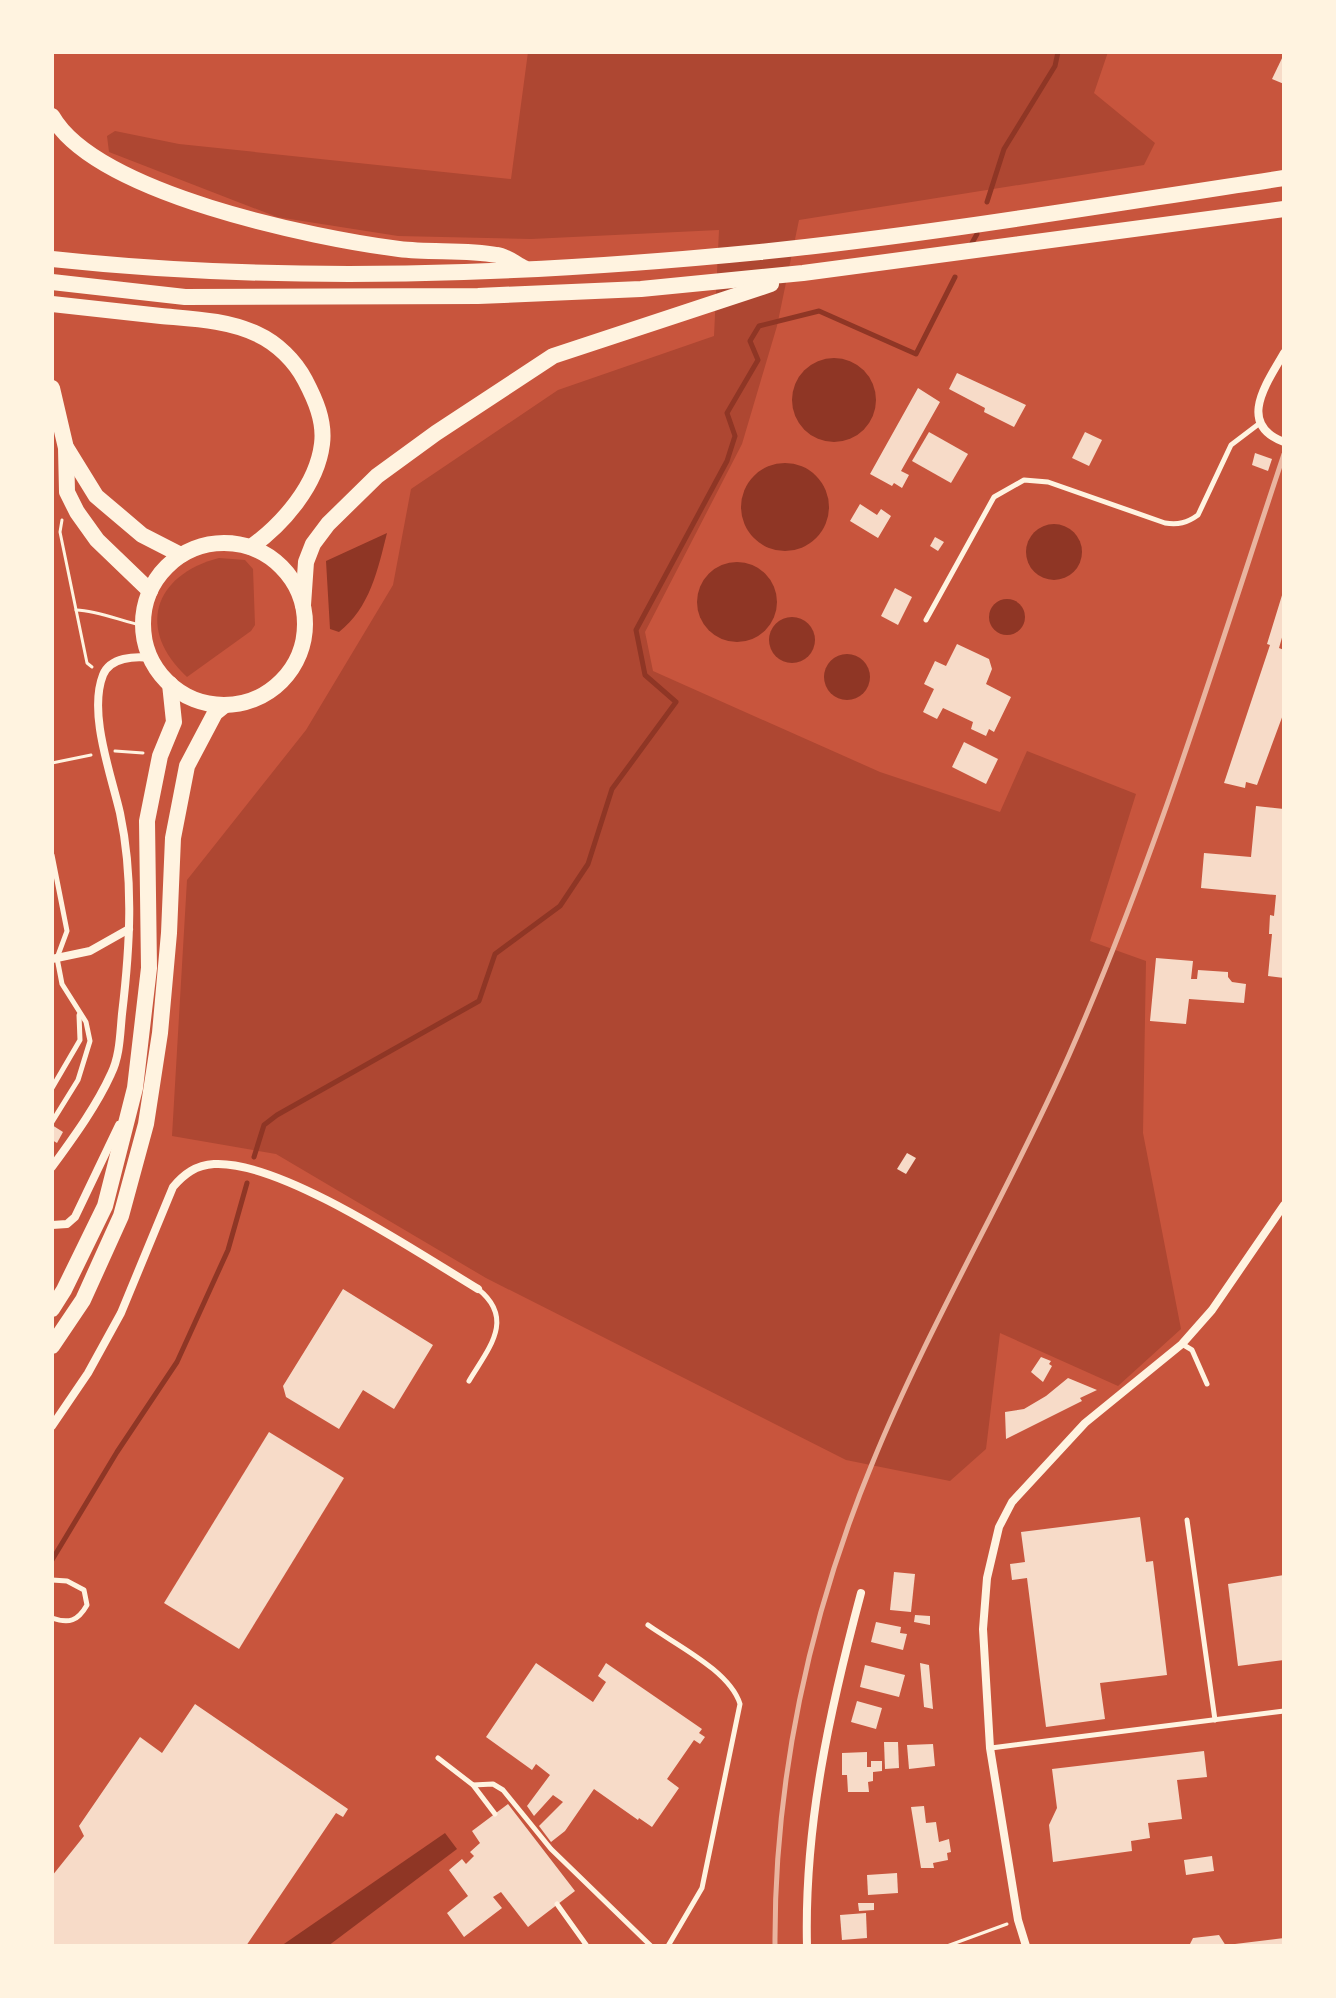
<svg xmlns="http://www.w3.org/2000/svg" width="1336" height="1998" viewBox="0 0 1336 1998" font-family="Arial,sans-serif">
  <style>
    .green { fill: #ae4732 }
    .water { fill: #8f3625 }
    .lines { fill: none; stroke-linecap: round; stroke-linejoin: round }
    .stream { stroke: #8f3625; stroke-width: 5 }
    .building { fill: #f7dbc8 }
    .path { stroke: #fff3e0; stroke-width: 3 }
    .service { stroke: #fff3e0; stroke-width: 5 }
    .minor { stroke: #fff3e0; stroke-width: 8 }
    .primary { stroke: #fff3e0; stroke-width: 16 }
    .trunk { stroke: #fff3e0; stroke-width: 16 }
    .rail { stroke: #e9b49f; stroke-width: 5 }
  </style>
  <rect width="100%" height="100%" fill="#c8553d"/>
  <g class="green">
    <path d="M528,52H1108L1094,93L1155,143L1144,165L799,220L777,326L742,444L645,632L653,671L880,772L1000,812L1027,751L1136,794L1090,941L1146,961L1143,1133L1181,1329L1118,1386L1000,1333L986,1449L950,1481L846,1460L486,1278L276,1154L172,1136L187,880L306,730L393,585L411,489L558,390L714,336L719,230L531,239L398,236L277,217L109,152L107,136L115,131L179,144L511,179Z"/>
    <path d="M219,558L245,560L253,569L255,625L251,631L187,677C136,630 153,575 219,558Z"/>
  </g>
  <g class="water">
    <circle cx="834" cy="400" r="42"/>
    <circle cx="785" cy="507" r="44"/>
    <circle cx="1054" cy="552" r="28"/>
    <path d="M387,533C378,569 370,608 339,632L330,629L326,561Z"/>
    <circle cx="737" cy="602" r="40"/>
    <circle cx="1007" cy="617" r="18"/>
    <circle cx="792" cy="640" r="23"/>
    <circle cx="847" cy="677" r="23"/>
    <path d="M445,1833L457,1849L328,1946H281Z"/>
  </g>
  <g class="lines">
    <g class="stream">
      <path d="M987,202L1004,149L1055,66L1058,52"/>
      <path d="M972,243L977,234"/>
      <path d="M254,1157L264,1125L277,1115L479,1001L495,954L560,906L588,864L612,789L676,702L645,675L636,630L727,461L735,436L727,413L758,360L750,341L759,326L819,311L916,354L955,277"/>
      <path d="M52,1560L117,1452L177,1362L228,1250L247,1183"/>
    </g>
  </g>
  <g class="building">
    <path d="M1284,54V84L1272,79Z"/>
    <path d="M957,373L1026,405L1014,427L984,412L985,408L949,389Z"/>
    <path d="M918,388L940,402L901,471L909,475L902,488L894,483L892,486L870,474Z"/>
    <path d="M929,432L968,454L951,483L912,461Z"/>
    <path d="M1085,432L1102,440L1089,466L1072,458Z"/>
    <path d="M1255,453L1272,459L1268,471L1252,465Z"/>
    <path d="M860,504L877,515L881,509L891,516L878,538L850,521Z"/>
    <path d="M935,537L944,542L938,551L930,546Z"/>
    <path d="M895,588L912,597L898,625L881,616Z"/>
    <path d="M1283,592V634L1279,648L1284,650V712L1257,785L1246,782L1245,788L1224,783L1270,645L1267,644Z"/>
    <path d="M957,644L989,659L992,669L986,684L1011,697L994,732L989,729L986,736L971,729L973,722L943,708L937,719L923,712L934,689L924,684L935,661L946,666Z"/>
    <path d="M964,742L998,759L986,784L952,767Z"/>
    <path d="M1256,806L1284,809V978L1268,976L1272,934H1269L1270,915L1274,916L1276,895L1201,888L1204,853L1251,857Z"/>
    <path d="M1156,958L1193,961L1191,979H1197L1198,970L1228,972V977L1232,982L1246,984L1244,1003L1189,999L1186,1024L1150,1021Z"/>
    <path d="M52,1125L63,1132L57,1143L52,1140Z"/>
    <path d="M907,1153L916,1158L906,1174L897,1169Z"/>
    <path d="M343,1289L433,1345L394,1409L363,1390L339,1429L286,1397L283,1386Z"/>
    <path d="M1041,1357L1051,1361L1049,1364L1052,1366L1043,1382L1031,1372Z"/>
    <path d="M1068,1378L1097,1390L1080,1398L1082,1401L1006,1439L1005,1412L1024,1409L1046,1396Z"/>
    <path d="M269,1432L344,1478L239,1649L164,1603Z"/>
    <path d="M1140,1517L1146,1562L1153,1561L1167,1675L1100,1683L1105,1719L1046,1727L1027,1578L1012,1580L1010,1564L1025,1562L1021,1532Z"/>
    <path d="M894,1572L915,1574L911,1612L890,1610Z"/>
    <path d="M1284,1575V1660L1238,1666L1228,1584Z"/>
    <path d="M915,1615L930,1616V1625L914,1622Z"/>
    <path d="M876,1622L901,1627L900,1633L907,1634L903,1650L871,1642Z"/>
    <path d="M536,1663L593,1702L606,1682L598,1676L606,1663L702,1729L699,1733L705,1737L700,1744L694,1740L667,1779L679,1788L652,1827L639,1818L638,1820L594,1789L565,1831L551,1842L539,1826L563,1802L553,1795L534,1816L527,1806L550,1775L536,1764L532,1770L486,1737Z"/>
    <path d="M920,1663L929,1665L933,1709L924,1707Z"/>
    <path d="M865,1665L905,1675L899,1697L860,1687Z"/>
    <path d="M857,1701L882,1708L876,1729L851,1722Z"/>
    <path d="M195,1704L348,1809L343,1817L336,1813L246,1946H52V1876L84,1836L79,1826L140,1737L162,1753Z"/>
    <path d="M884,1742H898L899,1768L885,1769Z"/>
    <path d="M933,1744L935,1766L909,1769L907,1745Z"/>
    <path d="M1204,1751L1207,1777L1177,1780L1182,1819L1148,1823L1150,1838L1131,1841L1132,1851L1053,1862L1049,1825L1057,1808L1052,1769Z"/>
    <path d="M867,1752V1767H871V1761H882V1771L873,1772V1781L868,1782L869,1792H848L847,1775H842V1753Z"/>
    <path d="M508,1804L575,1891L528,1927L501,1892L493,1897L502,1908L464,1937L447,1913L468,1896L449,1870L462,1859L466,1864L474,1856L470,1852L480,1843L472,1831Z"/>
    <path d="M924,1806L926,1823L936,1822L939,1842L949,1839L951,1852L947,1853L948,1860L933,1863L934,1868H921L911,1807Z"/>
    <path d="M1212,1856L1214,1871L1186,1875L1184,1860Z"/>
    <path d="M897,1873L898,1893L868,1895L867,1875Z"/>
    <path d="M858,1903H874V1910L859,1911Z"/>
    <path d="M866,1913L867,1938L842,1940L840,1915Z"/>
    <path d="M1219,1935L1226,1946H1189L1193,1938Z"/>
    <path d="M1284,1938V1946H1235V1944Z"/>
  </g>
  <g class="lines">
    <g class="path">
      <path d="M62,520L60,532L87,663L92,667"/>
      <path d="M76,610C100,611 120,621 144,626"/>
      <path d="M115,751L143,753"/>
      <path d="M52,763L91,755"/>
      <path d="M947,1946L1007,1924"/>
    </g>
    <g class="service">
      <path d="M926,620L994,497L1024,480L1048,482L1165,523C1178,525 1187,523 1198,515L1231,445L1260,423"/>
      <path d="M52,855L67,931L57,958L62,984L86,1022L90,1041L78,1080L52,1122"/>
      <path d="M52,1088L80,1040L79,1015"/>
      <path d="M1182,1344L1192,1350L1207,1384"/>
      <path d="M469,1381C488,1349 516,1319 478,1289"/>
      <path d="M1187,1520L1215,1720"/>
      <path d="M52,1580L67,1581L84,1590L87,1605C78,1621 69,1624 52,1618"/>
      <path d="M648,1625C676,1645 730,1671 740,1704L702,1888L668,1946"/>
      <path d="M991,1748L1284,1711"/>
      <path d="M438,1758L473,1785L495,1814"/>
      <path d="M473,1785L493,1784L503,1790L551,1849L651,1946"/>
      <path d="M557,1904L587,1946"/>
    </g>
    <g class="minor">
      <path d="M1284,353C1267,383 1236,424 1284,442"/>
      <path d="M52,959L90,951L129,929"/>
      <path d="M52,1167C73,1138 96,1107 111,1074C120,1056 120,1034 122,1014C130,947 134,879 120,813C111,774 88,713 103,675C110,657 135,656 151,658"/>
      <path d="M52,1225L67,1224L75,1217L119,1125"/>
      <path d="M52,1426L88,1373L121,1313L173,1187C184,1174 196,1165 214,1164C281,1160 418,1253 478,1289"/>
      <path d="M807,1946C804,1825 830,1709 861,1593"/>
      <path d="M1026,1946L1018,1920L990,1748L983,1629L987,1578L999,1527L1012,1502L1085,1423L1182,1344L1212,1310L1284,1205"/>
    </g>
    <g class="primary">
      <path d="M52,388L66,448L67,492L77,512L97,540L150,591"/>
      <path d="M67,449L96,496L142,535L181,555"/>
      <circle cx="224" cy="624" r="81"/>
      <path d="M52,1309L64,1290L105,1206L135,1088L149,968L147,821L160,756L174,722L170,684"/>
      <path d="M52,1346L83,1300L121,1216L146,1124L160,1033L169,933L173,838L187,766L215,713L225,705"/>
    </g>
    <g class="trunk">
      <path d="M52,116C96,194 314,238 399,249C431,253 465,249 497,255C506,256 516,264 524,268"/>
      <path d="M52,259C286,284 526,275 760,252C935,234 1110,204 1284,178"/>
      <path d="M52,282L185,297L478,296L641,289L803,273L1284,209"/>
      <path d="M52,304C88,308 125,312 161,316C194,319 227,320 257,334C277,343 295,361 305,380C315,399 325,421 322,444C317,485 283,524 251,547"/>
      <path d="M303,605L306,562L313,544L328,524L377,476L436,433L553,356L771,284"/>
    </g>
    <path class="rail" d="M775,1946C774,1781 809,1617 872,1464C929,1324 1008,1193 1069,1055C1155,860 1217,655 1284,454"/>
  </g>
  <rect width="1336" height="1998" fill="none" stroke="#fff3e0" stroke-width="108"/>
</svg>
